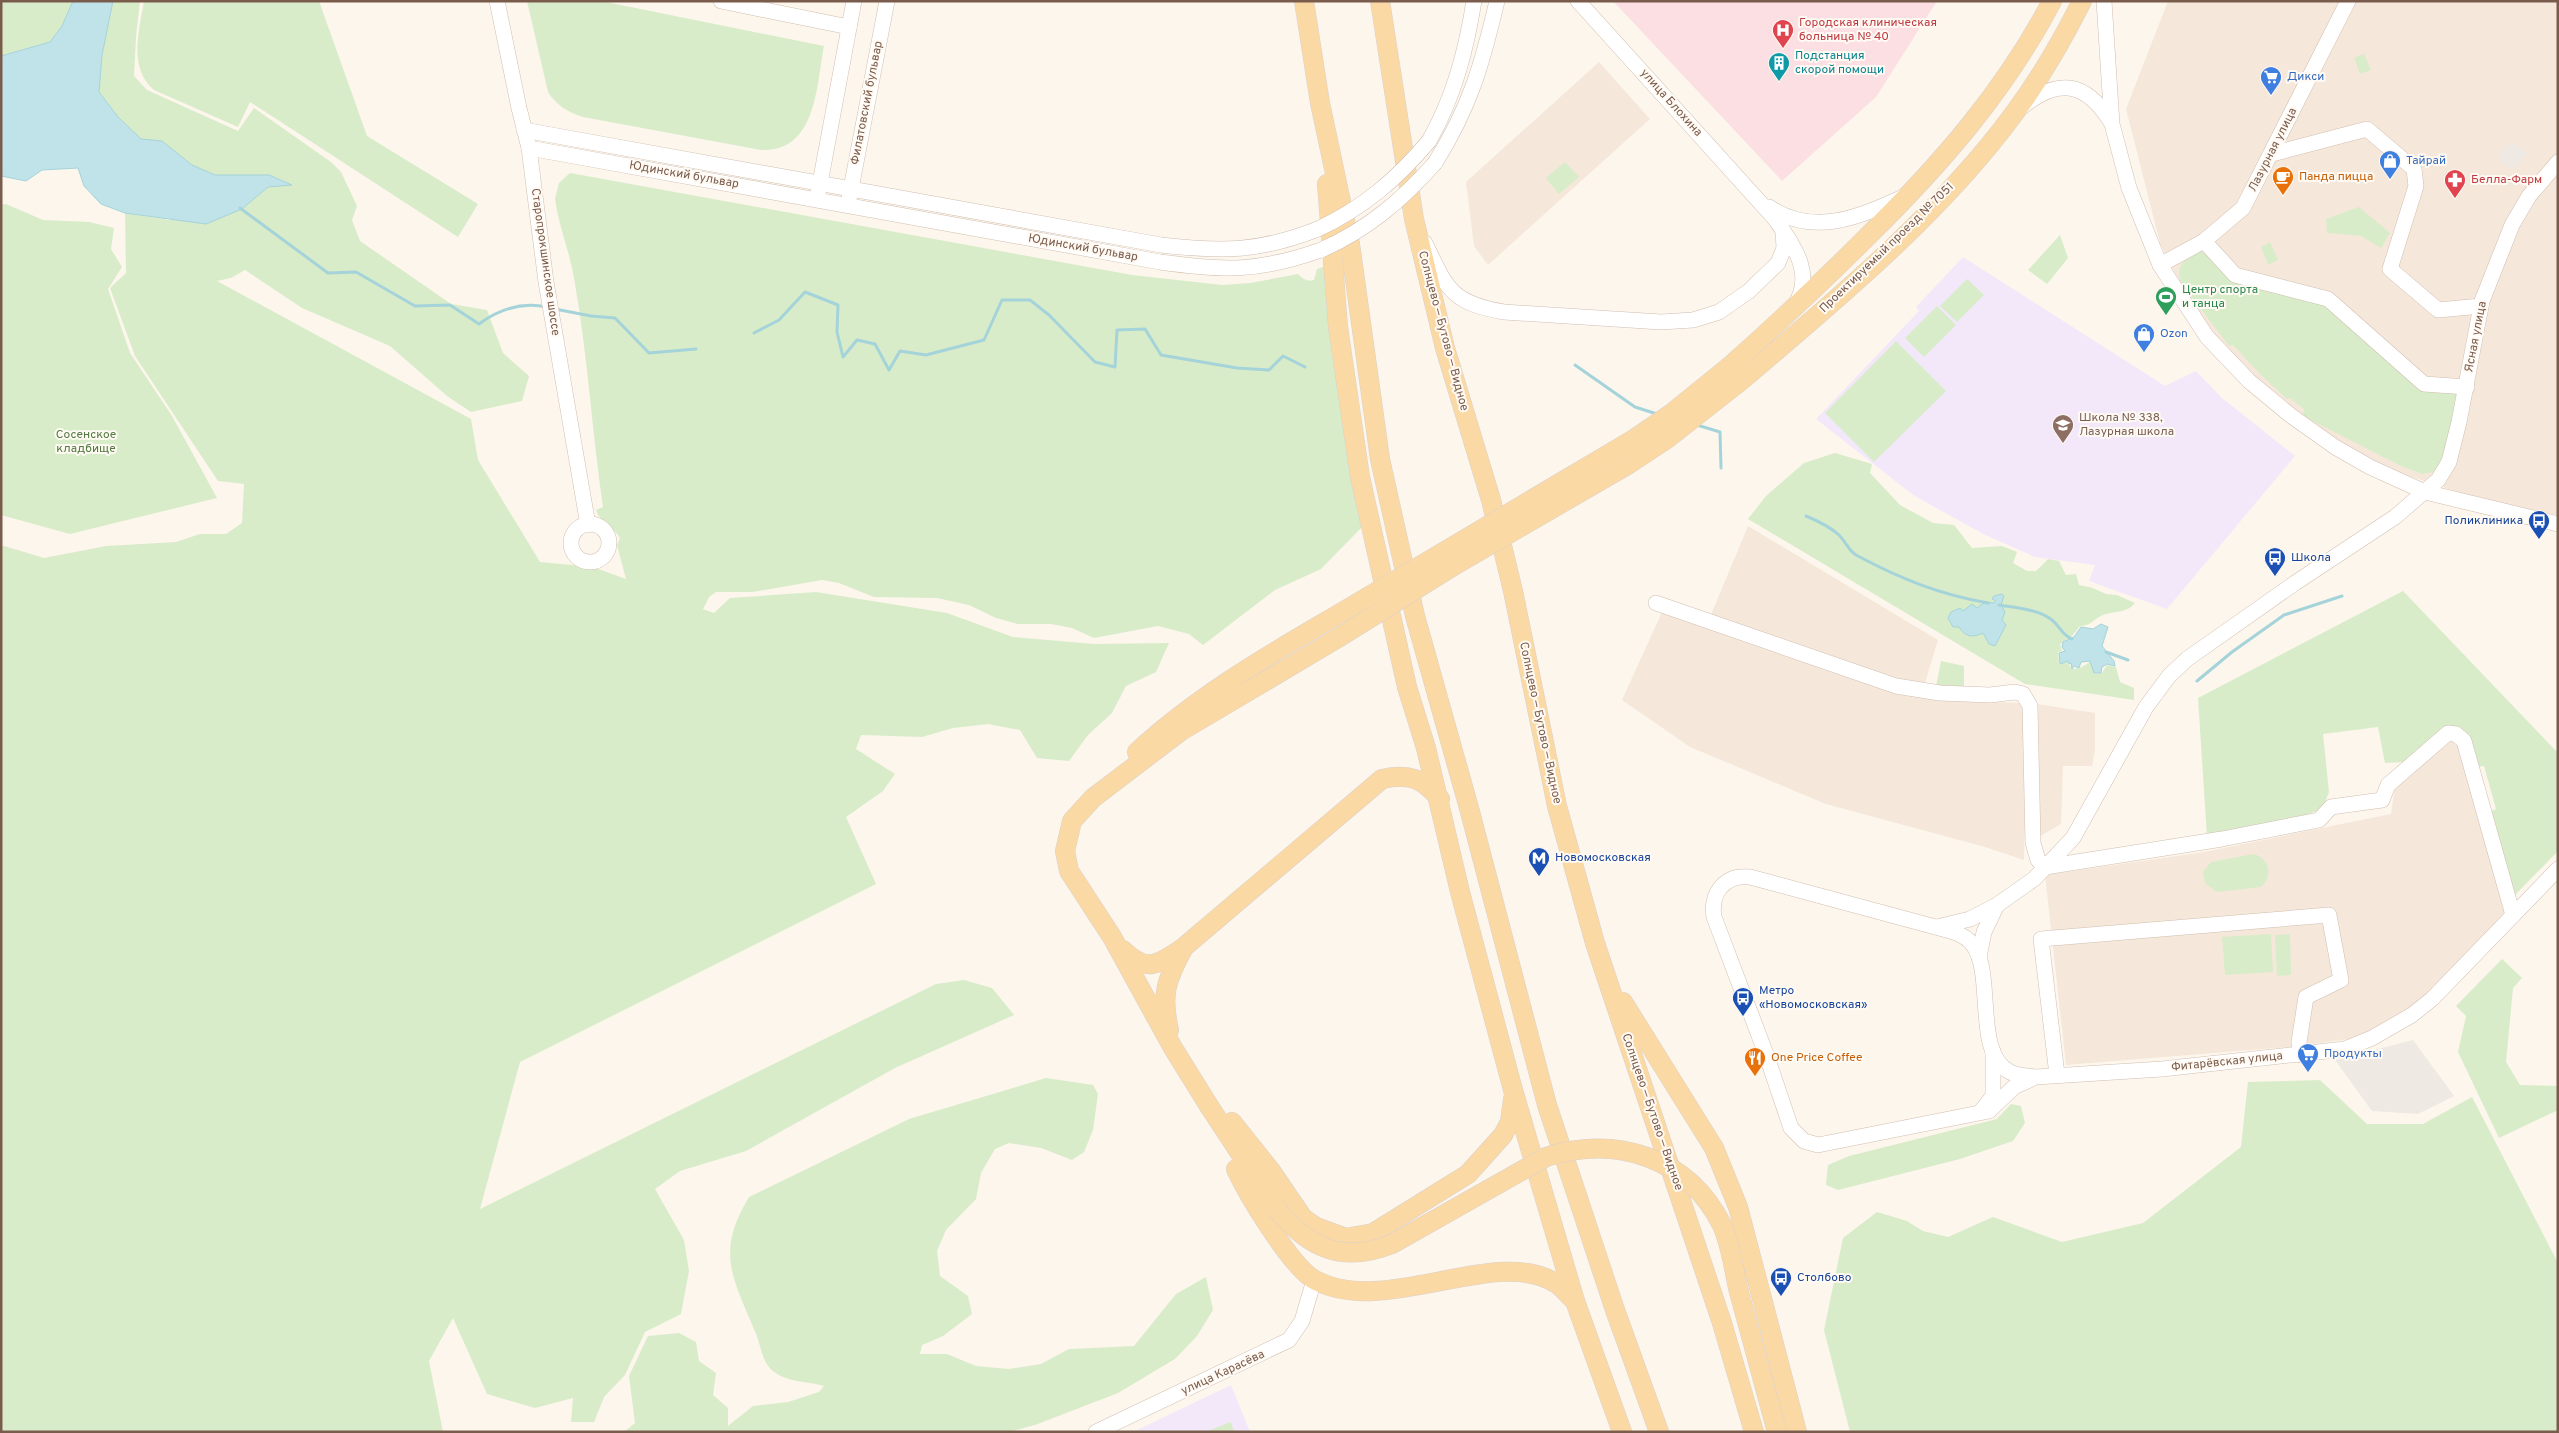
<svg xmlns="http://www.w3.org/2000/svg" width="2559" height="1433" viewBox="0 0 2559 1433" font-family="Overpass,sans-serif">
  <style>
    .residential { fill: #f5e8da }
    .industrial { fill: #efe9e4 }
    .education { fill: #f3e8fa }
    .medical { fill: #fbdfe3 }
    .green { fill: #d8ecc9 }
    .water { fill: #bfe3e8; stroke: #a5d3da }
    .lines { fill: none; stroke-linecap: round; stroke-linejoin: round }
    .stream { stroke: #a5d3da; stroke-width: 3 }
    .minor-casing { stroke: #d1beb0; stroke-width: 16 }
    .major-casing { stroke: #dad1cd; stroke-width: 20 }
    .minor { stroke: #fff; stroke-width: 15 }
    .major { stroke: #fbd9a5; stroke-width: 19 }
    .minor-bridge-casing { stroke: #d1beb0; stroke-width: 16; stroke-linecap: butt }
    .major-bridge-casing { stroke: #dad1cd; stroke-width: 20; stroke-linecap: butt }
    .minor-bridge { stroke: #fff; stroke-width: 15 }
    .major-bridge { stroke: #fbd9a5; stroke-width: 19 }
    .labels { text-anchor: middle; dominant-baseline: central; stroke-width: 4; stroke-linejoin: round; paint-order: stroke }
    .health-label { font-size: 12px; fill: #be3a42; stroke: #fffaf3; text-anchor: start }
    .culture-label { font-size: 12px; fill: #0d838f; stroke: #fffaf3; text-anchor: start }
    .shop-label { font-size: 12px; fill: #366cbe; stroke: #fffaf3; text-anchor: start }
    .street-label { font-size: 12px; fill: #7a5c4d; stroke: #fffaf3 }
    .food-label { font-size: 12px; fill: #c56008; stroke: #fffaf3; text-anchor: start }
    .leisure-label { font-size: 12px; fill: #27864d; stroke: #fffaf3; text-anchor: start }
    .education-label { font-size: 12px; fill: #785e54; stroke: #fffaf3; text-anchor: start }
    .park-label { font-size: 12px; fill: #537a41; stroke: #fffaf3 }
    .transit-label { font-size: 12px; fill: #164399; stroke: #fffaf3; text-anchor: start }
  </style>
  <rect width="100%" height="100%" fill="#fdf6ec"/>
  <g class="residential">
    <path d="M2168,1H2558V515L2494,504L2403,474L2355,453L2251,379L2211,333L2183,289L2160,243L2126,109Z"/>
    <path d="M1599,62L1650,119L1488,265L1474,246L1466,182Z"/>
    <path d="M1748,526L1938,640L1924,686L1879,676L1710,617Z"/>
    <path d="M1662,612L1874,686L1988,702L2024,703L2027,730L2024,860L1985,847L1826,804L1690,747L1622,700Z"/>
    <path d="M2037,704L2095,713V750L2092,766H2063L2061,824L2035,839Z"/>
    <path d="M2448,740L2459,744L2506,913L2423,999L2378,1029L2355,1038L2300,1046L2066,1065L2045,875L2204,852L2391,814L2395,787Z"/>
  </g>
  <g class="industrial">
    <path d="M2512,141L2528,153L2512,170L2497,157Z"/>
    <path d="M2413,1040L2454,1096L2418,1114L2372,1111L2335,1060Z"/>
  </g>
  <g class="education">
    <path d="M1963,257L2165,386L2196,371L2222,398L2295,456L2167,609L2089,581L2095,565L2035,557L1983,534L1913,495L1816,419L1919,311L1916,307Z"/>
    <path d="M1231,1385L1250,1432H1133Z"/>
  </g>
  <path class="medical" d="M1613,1H1937L1876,97L1782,181Z"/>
  <g class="green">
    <path d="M1,1H73L62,26L50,42L1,56Z"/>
    <path d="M113,1H140L136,37L134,76L147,90L238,131L254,108L331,162L341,172L357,206L352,220L360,241L451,304L487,310L503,353L529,376L522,401L471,412L447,396L390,346L302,308L245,270L231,278L217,281L471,419L478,460L540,562L593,567L626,579L617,545L620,538C613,526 600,523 596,510L603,507C592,433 588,358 575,284C571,255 559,228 555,199L559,183L570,173L1132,275L1222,285L1250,283L1298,274C1303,279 1307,282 1314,280L1317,269L1329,265L1363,526L1321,569L1275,590L1203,645L1189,634L1158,626L1094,638L1072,628L1051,624H1018L996,618L969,605L937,598L874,597L839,583L822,580L753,592H716L709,597L703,609L714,613L730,598L816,592L947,613L1013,637L1094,644L1169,643L1156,672L1126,686L1112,713L1088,735L1069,761L1037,758L1020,730L988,724L953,728L922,737L861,735L856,749L895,774L883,791L846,817L876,884L520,1062L480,1209L936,984L964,980L992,988L1014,1015L895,1068L746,1151L680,1171L655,1189L684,1240L689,1271L681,1314L645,1332L625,1375L604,1397L594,1422H571L573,1398L535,1408L487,1394L453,1318L429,1361L443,1432H1V545L44,558L106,546L176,542L200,534H226L242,523L244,484L218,481L135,356L110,288L126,273L125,213L169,220L242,209L268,187L290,184L269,175H214L192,165L162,141L141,139L118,117L99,92L102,55Z"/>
    <path d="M144,1H319L367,136L478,204L458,237L250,102L238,127L154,90C128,68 139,31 144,1Z"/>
    <path d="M527,1H601L824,46C816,86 817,152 761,150L583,117C568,112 557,106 548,92Z"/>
    <path d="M2364,54L2371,70L2360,74L2354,58Z"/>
    <path d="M1565,162L1579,177L1559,194L1546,178Z"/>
    <path d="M6,204L43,220L89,222L114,228L111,249L122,267L108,289L130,353L172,416L217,498L70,534L1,515V205Z"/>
    <path d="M2359,207L2390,233L2381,248L2361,236L2327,233L2326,219Z"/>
    <path d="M2060,235L2068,258L2047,284L2028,270Z"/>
    <path d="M2270,242L2278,260L2268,265L2261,247Z"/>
    <path d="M2201,250H2207L2226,276L2251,287L2332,305L2416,386L2463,393L2438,471L2422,474L2401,466L2303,416L2304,409L2290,398L2287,399L2260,374L2233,345L2229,346L2182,284C2173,266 2187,257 2201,250Z"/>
    <path d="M1967,279L1984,295L1957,322L1940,306Z"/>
    <path d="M1937,306L1956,325L1924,357L1905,338Z"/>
    <path d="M1896,341L1946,391L1874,462L1825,413Z"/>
    <path d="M1835,453L1872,464L1870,473L1900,505L1933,523L1954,525L1972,548L2002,546L2017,552L2013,563L2027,571H2036L2048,559L2059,561L2066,575L2076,574L2079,585L2093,588L2106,594L2117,595L2135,603C2125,615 2112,610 2101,616C2093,620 2090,626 2080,626L2072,636L2060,644L2062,651L2058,652L2059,664L2067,662L2072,669L2080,668L2090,662L2095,674L2102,673L2107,665L2116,667L2120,682L2134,688V700L2025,684L1748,519L1766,496L1804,463Z"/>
    <path d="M2403,591L2558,753V851L2515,895L2510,890L2487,813L2496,809L2484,766L2477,767L2457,731L2404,762L2385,763L2378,727L2323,734L2329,792L2323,807L2317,811L2291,820L2207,837L2198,698Z"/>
    <path d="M1941,661L1964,666V689L1936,687Z"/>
    <path d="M2254,854C2270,859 2273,876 2261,887L2217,892L2205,883L2203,872L2211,862Z"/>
    <path d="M2271,934L2273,972L2225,975L2222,937Z"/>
    <path d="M2290,934L2291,975L2277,976L2275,935Z"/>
    <path d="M2502,959L2522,978L2513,988L2506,1062L2520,1085L2558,1086V1110L2499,1138L2458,1052L2466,1016L2456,1006Z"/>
    <path d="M1046,1078L1093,1085L1098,1094L1093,1130L1084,1152L1072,1160L1041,1148L1009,1143L995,1149L981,1173L976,1199L946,1230L937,1251L940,1276L968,1296L972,1314L943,1336L922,1345L920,1354H947L976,1366L1009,1369L1041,1364L1069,1349L1134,1346L1176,1294L1206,1277L1213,1310L1197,1336L1175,1359L1118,1393L1035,1425L1009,1432H624L635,1423L629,1376L648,1336L679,1333L696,1342L699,1361L716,1373L713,1395L728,1408V1426L753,1406L788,1402L819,1392L824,1386C808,1381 788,1383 773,1371C762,1362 761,1346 756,1334C733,1278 715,1253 749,1197L909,1119Z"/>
    <path d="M2320,1080L2367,1124H2423L2472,1097L2558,1263V1432H1850L1824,1330L1843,1238L1877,1212L1907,1221L1923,1231L1948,1237L1993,1217L2062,1242L2143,1223L2241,1147L2248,1082Z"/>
    <path d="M2011,1104L2021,1106L2025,1123L2013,1141L1960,1159L1838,1190L1826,1185L1828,1165L1849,1156L1997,1119Z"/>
    <path d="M1231,1422L1234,1432H1205Z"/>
  </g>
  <g class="water">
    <path d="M73,1H113L102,55L99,92L118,117L141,139L162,141L192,165L215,175H269L292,185L268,187L242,209L206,224L125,213L101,204L84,186L78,168L42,170L26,181L1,176V56L50,42L62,26Z"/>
    <path d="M2002,594L2004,596L2001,605L2005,612L2002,620L2006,625L1995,646L1989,644L1983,633C1973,638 1965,637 1959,627H1953L1948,618L1951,612L1960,608L1963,611L1972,604L1977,608L1985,602L1994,603L1996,601L1992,599L1994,596Z"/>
    <path d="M2101,624L2108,627L2102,646L2114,661L2115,666L2107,664L2102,667L2101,673H2094L2090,661L2081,662L2079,668L2074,666L2072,669L2071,663L2069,664L2068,661L2060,664L2059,653L2065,651L2062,647L2063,642L2074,637L2081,627L2093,629Z"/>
  </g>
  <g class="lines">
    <g class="stream">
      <path d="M240,208L328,273L356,272L415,306L450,305L479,324C499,309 522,302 547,307"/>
      <path d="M555,309L591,316L615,318L649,353L696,349"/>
      <path d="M754,333L779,320L805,292L838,305L837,332L843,357L857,340L875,344L889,370L900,351L926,355L984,340L1002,300H1030L1049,315L1095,362L1115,367L1117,330L1145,329L1161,355L1237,368L1269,370L1283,356L1305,367"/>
      <path d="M1575,365L1635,407L1657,414"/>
      <path d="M1697,425L1720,432L1721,468"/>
      <path d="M1806,516C1818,521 1829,526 1839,535C1846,542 1848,550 1856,555C1901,579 1938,594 1988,603"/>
      <path d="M1999,605C2017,608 2038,609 2052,620C2060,626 2061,634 2072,639"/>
      <path d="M2106,652L2128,660"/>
      <path d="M2197,681L2232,652L2284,615L2342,596"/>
    </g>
    <g class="minor-casing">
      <g id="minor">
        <path d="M497,1L519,108L529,148L546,282L588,525"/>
        <path d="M721,1L849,27"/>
        <path d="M1578,1L1775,219C1793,245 1815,273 1795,305"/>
        <path d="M2104,1L2112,124L2129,188L2160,265L2207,337L2249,381L2290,415L2335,447L2370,467L2425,492L2558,524"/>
        <path d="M2022,107C2059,77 2086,82 2111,122"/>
        <path d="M524,130L1161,245C1223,252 1259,252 1318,229"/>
        <path d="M1429,141C1454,97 1466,51 1474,1"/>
        <path d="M529,148L1160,262C1225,271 1258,272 1321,250"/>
        <path d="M2272,154L2367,129L2414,169L2416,186L2390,269L2438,310L2481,306"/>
        <path d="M1435,163C1470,107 1482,65 1497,1"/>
        <path d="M818,194L854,1"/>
        <path d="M849,199L887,1"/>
        <path d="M1769,207C1814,237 1859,217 1903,197"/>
        <path d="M2204,241L2235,275L2328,299L2424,384L2467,387"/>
        <path d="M1425,243C1447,289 1451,303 1504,312L1661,322L1693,320L1719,312L1749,291L1778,263L1784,248L1783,230"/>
        <path d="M2160,265L2204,241L2243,208L2348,1"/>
        <circle cx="590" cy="543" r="19"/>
        <path d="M1656,603L1896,686L1940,693L1990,695L2015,692L2023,694L2030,706L2033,843L2038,860L2045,867L2222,839L2319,820L2331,807L2382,800L2388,785L2448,733L2456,734L2464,741L2513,915"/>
        <path d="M1937,927L1970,919L1997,905L2034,879L2073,838L2146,707L2169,676L2187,659L2295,583L2395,517L2438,480L2449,462L2459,422L2482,301L2512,225L2529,196L2558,162"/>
        <path d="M1979,957L1984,932L1997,905"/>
        <path d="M2057,1075L2041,939L2329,915L2341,980L2306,997L2299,1042L2301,1055"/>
        <path d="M2036,1077C2027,1076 2018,1076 2010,1072C1973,1054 1995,974 1973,945C1968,938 1962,935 1954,932L1750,877C1725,874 1710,893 1714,917L1766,1054L1791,1128L1804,1141L1818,1145L1989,1111L2014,1087L2036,1077L2162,1069L2345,1049L2372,1038L2412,1015L2432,999L2558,869"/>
        <path d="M1982,1110L1993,1096V1052"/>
        <path d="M1096,1432L1289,1340L1302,1321L1314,1280"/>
      </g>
    </g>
    <g class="major-casing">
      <g id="major">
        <path d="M1304,1L1320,103L1350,244L1380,459L1415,616L1469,808L1547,1105L1615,1310L1659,1432"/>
        <path d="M1380,1L1414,219L1445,348L1491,500L1513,591L1557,806L1595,943L1722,1323L1754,1432"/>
        <path d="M1327,184L1338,327L1360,477L1407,687L1426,748L1460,892L1513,1090L1575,1301L1622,1432"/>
        <path d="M1730,366C1777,324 1823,281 1868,236C1940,165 2005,91 2052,1"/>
        <path d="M1742,380C1836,300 1939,215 2013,115C2040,79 2062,41 2082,1"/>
        <path d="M1137,752C1193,700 1260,660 1327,621"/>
        <path d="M1123,950C1147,974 1159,964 1184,947L1382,779C1409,773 1422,778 1440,799"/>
        <path d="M1623,1002L1714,1148L1738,1207L1797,1432"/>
        <path d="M1169,1030C1161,995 1166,980 1183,949"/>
        <path d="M1232,1122L1271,1171L1303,1218L1316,1227L1346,1238L1373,1233L1468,1174L1503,1135L1510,1122L1513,1099"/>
        <path d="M1236,1169C1248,1195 1292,1268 1315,1280C1385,1318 1498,1244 1557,1284C1563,1288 1568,1295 1574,1300"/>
        <path d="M1276,1208L1209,1106L1173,1048L1112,937L1069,871L1065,851L1072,821L1093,798L1181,731L1338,638"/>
        <path d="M1739,1292L1777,1432"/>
      </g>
    </g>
    <use href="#minor" class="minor"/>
    <use href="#major" class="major"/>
    <g class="minor-bridge-casing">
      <g id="minor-bridge">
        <path d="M1318,229C1363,208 1397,179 1429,141"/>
        <path d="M1321,250C1367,230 1402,200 1435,163"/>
      </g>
    </g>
    <g class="major-bridge-casing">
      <g id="major-bridge">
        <path d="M1327,621L1634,439L1672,413L1730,366"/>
        <path d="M1338,638L1455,565L1629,464L1667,439L1742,380"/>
        <path d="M1276,1208C1308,1248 1342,1264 1392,1244L1546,1157C1616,1135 1688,1157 1722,1225C1731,1245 1734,1271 1739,1292"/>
      </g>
    </g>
    <use href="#minor-bridge" class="minor-bridge"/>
    <use href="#major-bridge" class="major-bridge"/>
  </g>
  <defs>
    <g id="hospital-pin" transform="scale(1.125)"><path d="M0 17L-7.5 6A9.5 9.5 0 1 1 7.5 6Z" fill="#e0444e" stroke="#fffaf3"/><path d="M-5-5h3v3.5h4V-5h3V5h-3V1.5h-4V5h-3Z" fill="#fff"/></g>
    <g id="building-pin" transform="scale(1.125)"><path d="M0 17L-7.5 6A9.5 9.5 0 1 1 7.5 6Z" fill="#0f9aa8" stroke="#fffaf3"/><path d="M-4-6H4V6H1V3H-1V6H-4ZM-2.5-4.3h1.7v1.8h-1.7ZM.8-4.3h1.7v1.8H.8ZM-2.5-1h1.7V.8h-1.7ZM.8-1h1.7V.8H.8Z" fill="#fff"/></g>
    <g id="supermarket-pin" transform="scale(1.125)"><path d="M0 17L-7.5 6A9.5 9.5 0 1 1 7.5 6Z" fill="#3f7fe0" stroke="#fffaf3"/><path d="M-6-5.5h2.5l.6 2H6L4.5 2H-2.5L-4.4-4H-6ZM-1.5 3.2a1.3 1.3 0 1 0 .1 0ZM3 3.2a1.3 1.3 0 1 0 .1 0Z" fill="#fff"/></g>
    <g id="shop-pin" transform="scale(1.125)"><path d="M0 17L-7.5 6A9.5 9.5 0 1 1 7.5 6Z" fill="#3f7fe0" stroke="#fffaf3"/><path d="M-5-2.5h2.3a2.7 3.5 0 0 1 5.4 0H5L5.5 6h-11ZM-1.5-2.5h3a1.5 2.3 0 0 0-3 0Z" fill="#fff"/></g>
    <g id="cafe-pin" transform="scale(1.125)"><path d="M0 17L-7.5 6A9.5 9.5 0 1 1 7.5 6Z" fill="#e8710a" stroke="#fffaf3"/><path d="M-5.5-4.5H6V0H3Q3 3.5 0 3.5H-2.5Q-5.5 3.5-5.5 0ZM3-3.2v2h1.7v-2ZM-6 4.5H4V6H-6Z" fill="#fff"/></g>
    <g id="pharmacy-pin" transform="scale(1.125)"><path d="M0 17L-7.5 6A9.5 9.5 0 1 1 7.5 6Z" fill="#e0444e" stroke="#fffaf3"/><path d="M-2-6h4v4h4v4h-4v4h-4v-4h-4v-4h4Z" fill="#fff"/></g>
    <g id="stadium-pin" transform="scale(1.125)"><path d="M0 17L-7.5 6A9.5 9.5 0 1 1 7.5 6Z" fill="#2e9e5b" stroke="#fffaf3"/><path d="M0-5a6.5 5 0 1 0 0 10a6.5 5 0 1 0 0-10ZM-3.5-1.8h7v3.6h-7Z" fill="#fff"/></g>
    <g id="school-pin" transform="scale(1.125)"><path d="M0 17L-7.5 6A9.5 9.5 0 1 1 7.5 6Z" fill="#8d6e63" stroke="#fffaf3"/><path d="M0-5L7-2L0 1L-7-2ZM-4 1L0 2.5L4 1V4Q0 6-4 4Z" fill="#fff"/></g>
    <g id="bus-pin" transform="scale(1.125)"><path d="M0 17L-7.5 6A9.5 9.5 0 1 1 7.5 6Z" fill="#1a4fb4" stroke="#fffaf3"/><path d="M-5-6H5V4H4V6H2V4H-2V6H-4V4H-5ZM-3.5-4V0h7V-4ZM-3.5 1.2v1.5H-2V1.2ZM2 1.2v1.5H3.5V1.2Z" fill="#fff"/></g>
    <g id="metro-pin" transform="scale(1.125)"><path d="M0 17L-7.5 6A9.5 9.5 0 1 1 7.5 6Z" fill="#1a4fb4" stroke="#fffaf3"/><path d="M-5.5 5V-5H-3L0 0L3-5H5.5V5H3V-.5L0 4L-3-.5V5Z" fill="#fff"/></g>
    <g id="restaurant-pin" transform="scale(1.125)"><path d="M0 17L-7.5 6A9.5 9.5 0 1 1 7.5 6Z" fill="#e8710a" stroke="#fffaf3"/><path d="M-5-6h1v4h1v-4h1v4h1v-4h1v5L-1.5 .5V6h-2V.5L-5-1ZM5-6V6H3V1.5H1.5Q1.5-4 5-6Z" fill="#fff"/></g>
  </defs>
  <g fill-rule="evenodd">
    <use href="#hospital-pin" x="1783" y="30"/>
    <use href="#building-pin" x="1779" y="63"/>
    <use href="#supermarket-pin" x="2271" y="77"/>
    <use href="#shop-pin" x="2390" y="161"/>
    <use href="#cafe-pin" x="2283" y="177"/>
    <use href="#pharmacy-pin" x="2455" y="180"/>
    <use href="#stadium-pin" x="2166" y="297"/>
    <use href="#shop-pin" x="2144" y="334"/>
    <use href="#school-pin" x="2063" y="425"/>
    <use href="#bus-pin" x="2539" y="521"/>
    <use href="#bus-pin" x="2275" y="558"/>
    <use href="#metro-pin" x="1539" y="858"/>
    <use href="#bus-pin" x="1743" y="998"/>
    <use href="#supermarket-pin" x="2308" y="1054"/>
    <use href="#restaurant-pin" x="1755" y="1058"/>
    <use href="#bus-pin" x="1781" y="1278"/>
  </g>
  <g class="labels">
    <g class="health-label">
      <text x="1799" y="23">Городская клиническая<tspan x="1799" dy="14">больница № 40</tspan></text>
      <text x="2471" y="180">Белла-Фарм</text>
    </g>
    <g class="culture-label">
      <text x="1795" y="56">Подстанция<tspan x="1795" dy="14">скорой помощи</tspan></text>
    </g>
    <g class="shop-label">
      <text x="2287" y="77">Дикси</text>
      <text x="2406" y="161">Тайрай</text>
      <text x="2160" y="334">Ozon</text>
      <text x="2324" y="1054">Продукты</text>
    </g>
    <g class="street-label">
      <text transform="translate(867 103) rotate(-79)">Филатовский бульвар</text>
      <text transform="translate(1671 103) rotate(48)">улица Блохина</text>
      <text transform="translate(2273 150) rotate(-63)">Лазурная улица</text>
      <text transform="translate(684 175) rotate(10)">Юдинский бульвар</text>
      <text transform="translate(1083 248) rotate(10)">Юдинский бульвар</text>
      <text transform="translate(1887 248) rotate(-44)">Проектируемый проезд № 7051</text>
      <text transform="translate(545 262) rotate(82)">Старопрокшинское шоссе</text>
      <text transform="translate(1443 331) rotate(75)">Солнцево — Бутово — Видное</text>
      <text transform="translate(2476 337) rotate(-79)">Ясная улица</text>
      <text transform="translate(1540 723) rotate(78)">Солнцево — Бутово — Видное</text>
      <text transform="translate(2227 1062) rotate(-6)">Фитарёвская улица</text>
      <text transform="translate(1652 1112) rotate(71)">Солнцево — Бутово — Видное</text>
      <text transform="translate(1223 1373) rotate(-25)">улица Карасёва</text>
    </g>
    <g class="food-label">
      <text x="2299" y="177">Панда пицца</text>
      <text x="1771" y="1058">One Price Coffee</text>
    </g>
    <g class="leisure-label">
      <text x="2182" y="290">Центр спорта<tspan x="2182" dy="14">и танца</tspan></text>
    </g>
    <g class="education-label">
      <text x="2079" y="418">Школа № 338,<tspan x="2079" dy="14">Лазурная школа</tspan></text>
    </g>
    <g class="park-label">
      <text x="86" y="435">Сосенское<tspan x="86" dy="14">кладбище</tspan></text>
    </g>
    <g class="transit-label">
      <text x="2523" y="521" text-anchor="end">Поликлиника</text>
      <text x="2291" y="558">Школа</text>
      <text x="1555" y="858">Новомосковская</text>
      <text x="1759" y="991">Метро<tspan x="1759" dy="14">«Новомосковская»</tspan></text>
      <text x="1797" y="1278">Столбово</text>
    </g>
  </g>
  <rect width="2559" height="1433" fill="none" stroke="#7a5c4d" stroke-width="5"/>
</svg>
